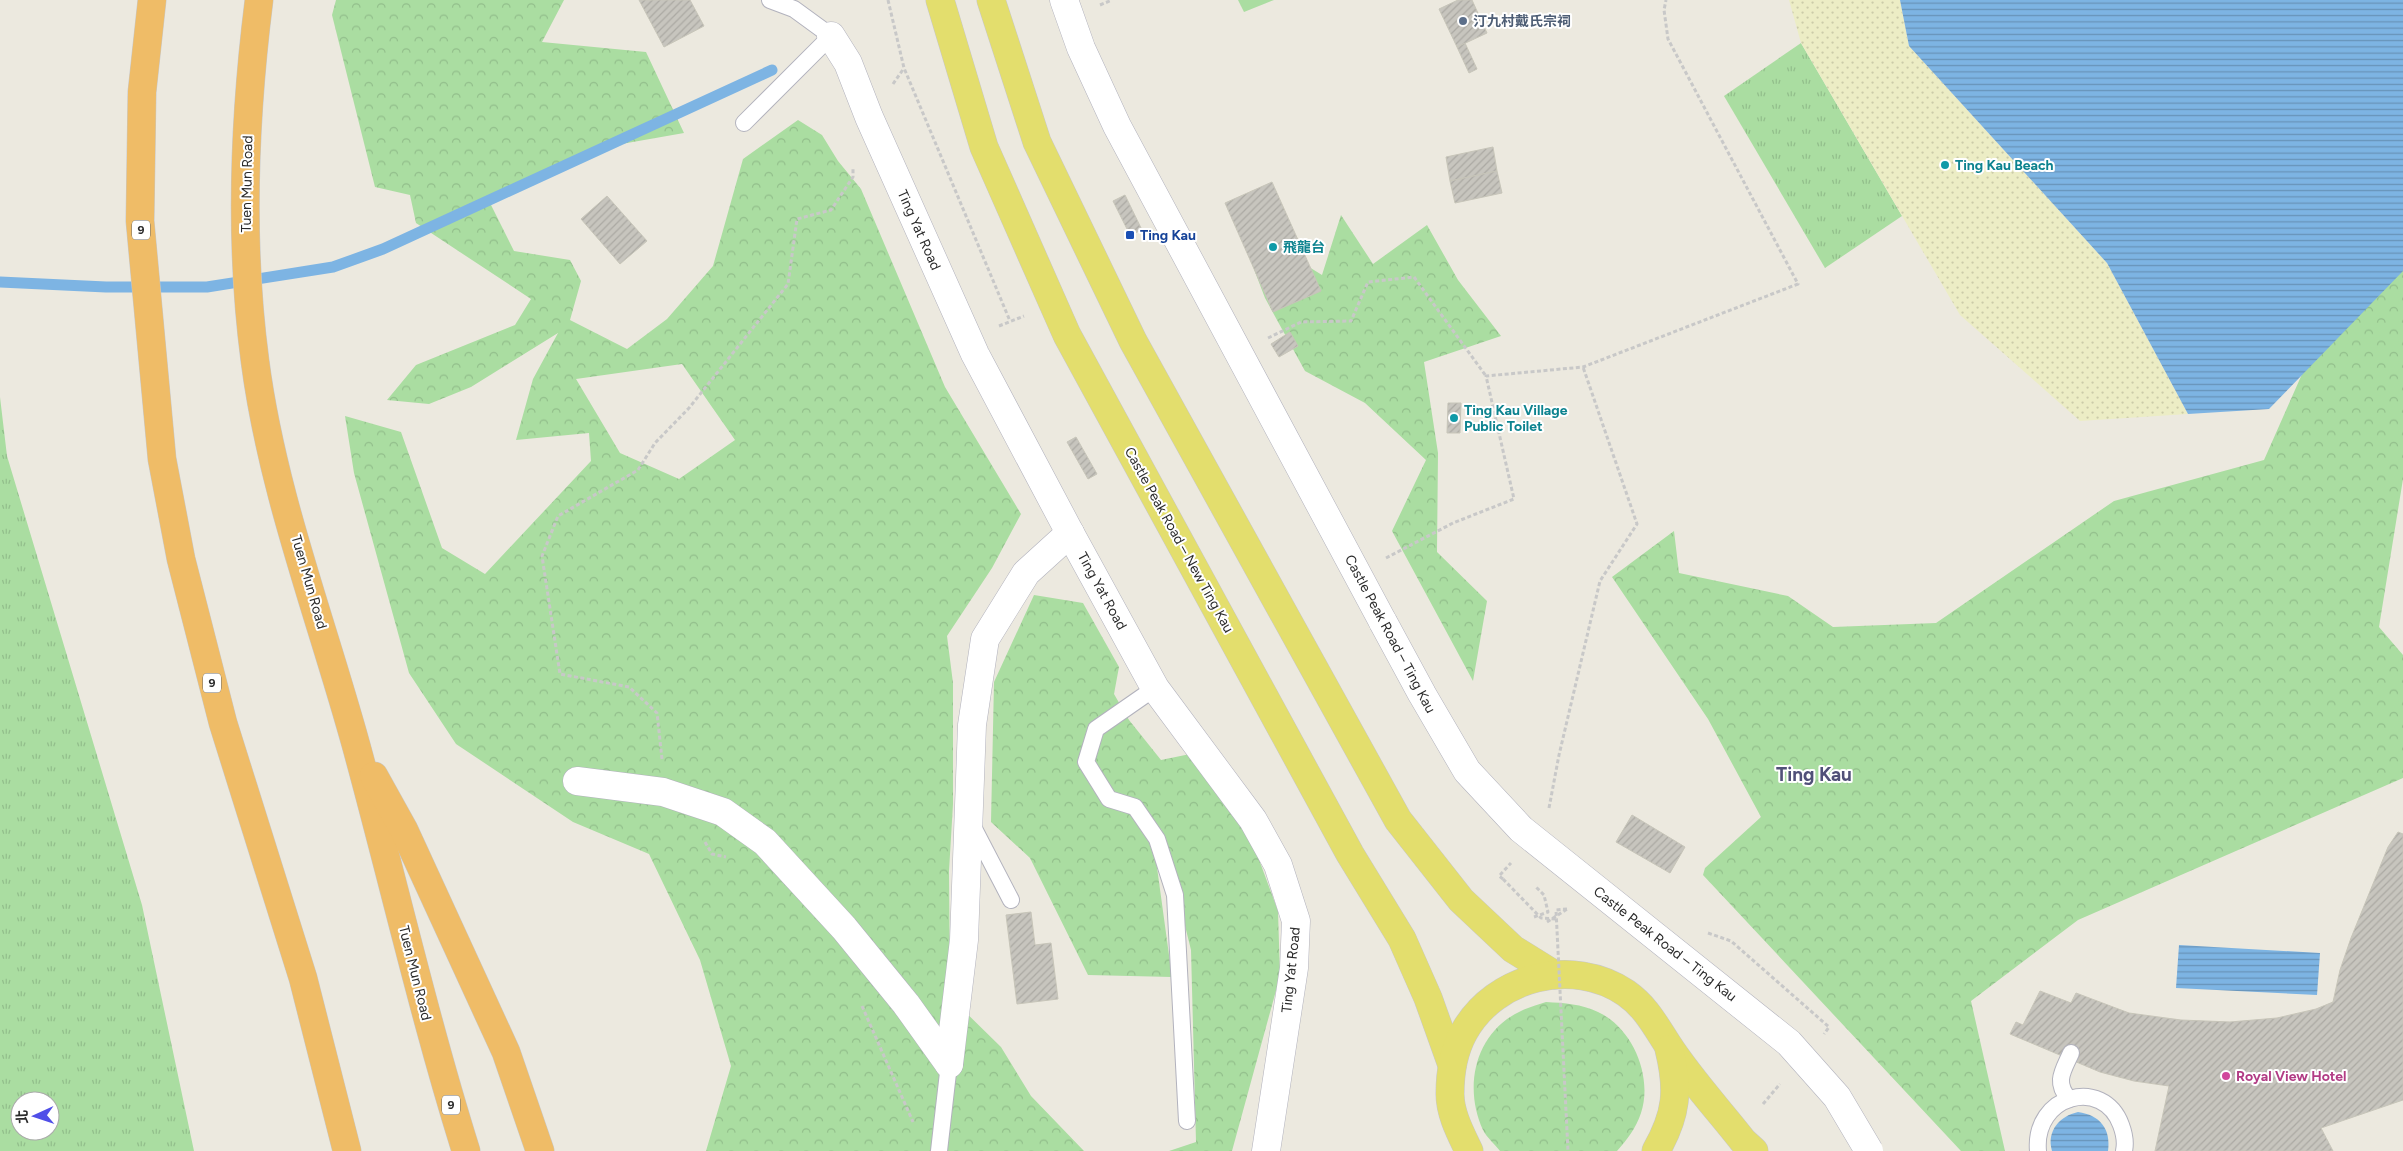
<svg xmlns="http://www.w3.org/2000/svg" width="2403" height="1151" viewBox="0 0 2403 1151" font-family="Figtree,'Noto Sans TC',sans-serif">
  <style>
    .grass { fill: url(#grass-tufts); fill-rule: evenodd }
    .forest { fill: url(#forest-crowns); fill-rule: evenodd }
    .sand { fill: url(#sand-dots) }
    .water { fill: url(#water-rules) }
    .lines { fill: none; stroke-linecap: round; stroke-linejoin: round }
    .stream { stroke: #7db4e3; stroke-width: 11 }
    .building { fill: url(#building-hatch); stroke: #c7c5b9 }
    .lane-casing { stroke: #b2b2bd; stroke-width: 18 }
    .street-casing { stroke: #b2b2bd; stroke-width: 29 }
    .primary-casing { stroke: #c8c8c8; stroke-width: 29 }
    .highway-casing { stroke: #c8c8c8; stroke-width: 29 }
    .path { stroke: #c8c8c8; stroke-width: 3; stroke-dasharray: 4 2.5; stroke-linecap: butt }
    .lane { stroke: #fff; stroke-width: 16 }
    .street { stroke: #fff; stroke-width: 28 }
    .primary { stroke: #e3de6d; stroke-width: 28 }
    .highway { stroke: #efbc67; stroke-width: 28 }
    .street-bridge-casing { stroke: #b2b2bd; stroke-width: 29; stroke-linecap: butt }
    .path-bridge { stroke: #c8c8c8; stroke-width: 3; stroke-dasharray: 4 2.5; stroke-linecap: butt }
    .street-bridge { stroke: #fff; stroke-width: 28 }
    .service-dot { fill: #5c6f8a; stroke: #fff; stroke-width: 2 }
    .culture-dot { fill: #0f9aa8; stroke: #fff; stroke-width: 2 }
    .transit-dot { fill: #1a4fb4; stroke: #fff; stroke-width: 2 }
    .hotel-dot { fill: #d1479c; stroke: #fff; stroke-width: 2 }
    .labels { text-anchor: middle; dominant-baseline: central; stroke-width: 4; stroke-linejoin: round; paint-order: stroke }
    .shield { fill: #fff; stroke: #6b6b6b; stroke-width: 1 }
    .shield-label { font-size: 12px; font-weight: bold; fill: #2b2b2b }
    .service-label { font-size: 14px; font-weight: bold; fill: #4e5e75; stroke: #fff; text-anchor: start }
    .culture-label { font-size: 14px; font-weight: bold; fill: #0d838f; stroke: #fff; text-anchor: start }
    .street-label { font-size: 14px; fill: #2b2b2b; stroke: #fff }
    .transit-label { font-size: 14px; font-weight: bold; fill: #164399; stroke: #fff; text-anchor: start }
    .hotel-label { font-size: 14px; font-weight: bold; fill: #b23c85; stroke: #fff; text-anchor: start }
    .district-label { font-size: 19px; font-weight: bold; fill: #505078; stroke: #fff }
  </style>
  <defs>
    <pattern id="grass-tufts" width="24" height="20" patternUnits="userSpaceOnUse" patternTransform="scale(1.25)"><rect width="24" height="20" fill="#aadda1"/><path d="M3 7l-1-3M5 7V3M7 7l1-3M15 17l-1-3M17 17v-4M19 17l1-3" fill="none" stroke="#92be8b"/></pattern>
    <pattern id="forest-crowns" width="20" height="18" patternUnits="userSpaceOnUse" patternTransform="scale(1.25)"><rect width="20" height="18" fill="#aadda1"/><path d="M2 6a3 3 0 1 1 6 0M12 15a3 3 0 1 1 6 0" fill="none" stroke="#92be8b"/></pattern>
    <pattern id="sand-dots" width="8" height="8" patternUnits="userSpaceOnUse" patternTransform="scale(1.25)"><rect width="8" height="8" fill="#ecedc5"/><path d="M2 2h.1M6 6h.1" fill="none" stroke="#cbcba9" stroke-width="1.8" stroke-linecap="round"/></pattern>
    <pattern id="water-rules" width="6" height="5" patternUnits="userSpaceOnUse" patternTransform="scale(1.25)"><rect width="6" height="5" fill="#7db4e3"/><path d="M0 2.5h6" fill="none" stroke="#6793b8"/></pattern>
    <pattern id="building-hatch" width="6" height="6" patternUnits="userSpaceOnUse" patternTransform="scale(1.25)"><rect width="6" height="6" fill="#c7c5be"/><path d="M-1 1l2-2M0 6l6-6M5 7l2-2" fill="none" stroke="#aba9a3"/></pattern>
  </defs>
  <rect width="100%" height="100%" fill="#ece9df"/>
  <g class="grass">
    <path d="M1238,0H1274L1244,12Z"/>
    <path d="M1801,43L1902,216L1825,268L1724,96Z"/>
    <path d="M0,397L7,456L142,905L194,1151H0ZM20,1101H50V1131H20Z"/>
  </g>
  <g class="forest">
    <path d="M336,0H564L542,42L646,52L684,133L593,149L489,201L514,251L570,260L581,281L570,320L627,349L667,319L713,266L743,159L798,120L822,135L838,161L861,189L945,387L1021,514L992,568L947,636L953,683V804L949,871L950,997L1001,1047L1031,1096L1084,1151H706L731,1066L700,960L649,854L573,822L456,744L409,673L354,473L345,416L401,432L442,548L485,574L591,461L589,433L516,440L533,379L558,333L471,387L429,404L387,400L416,365L515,325L531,299L416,223L410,195L375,187L332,15ZM682,364L735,440L679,479L620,453L576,379Z"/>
    <path d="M1341,215L1373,264L1427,225L1458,280L1501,336L1424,362L1438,453L1437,552L1487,601L1473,681L1392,531L1426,460L1365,403L1305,371L1265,298L1236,222L1322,275Z"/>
    <path d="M2403,231V479L2379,627L2403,655V778L2078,920L1971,1001L2005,1151H1961L1703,875L1705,868L1761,817L1708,719L1612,577L1674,531L1679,573L1788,596L1833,627L1936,623L2114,501L2264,460L2345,277Z"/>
    <path d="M1034,595L1083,603L1119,667L1114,694L1129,720L1161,760L1195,753L1251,838L1278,911L1280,976L1232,1151H1169L1196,1142L1191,950L1161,829L1156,860L1172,977L1088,975L1030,858L991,822L994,682Z"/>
    <path d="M1546,1002C1565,1003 1581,1004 1598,1012C1633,1028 1653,1077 1641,1113C1636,1128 1627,1140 1617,1151H1500C1495,1144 1487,1138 1483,1130C1463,1087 1475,1032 1521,1011C1529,1007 1538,1005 1546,1002Z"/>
  </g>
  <path class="sand" d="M1789,0H1900L1909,46L2107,263L2188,414L2080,421L1960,315L1801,43Z"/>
  <g class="water">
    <path d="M1900,0H2403V271L2269,409L2188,414L2107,263L1909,46Z"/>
    <path d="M2179,945L2320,953L2317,995L2176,988Z"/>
    <path d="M2078,1112C2100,1115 2111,1129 2108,1151H2052C2046,1131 2060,1116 2078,1112Z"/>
  </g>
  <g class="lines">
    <path class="stream" d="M0,282L106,287H207L333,267L383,249L772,70"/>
  </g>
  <g class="building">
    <path d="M639,0H690L704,26L664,47Z"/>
    <path d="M1458,0H1472L1487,33L1457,47L1439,9Z"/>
    <path d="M1465,43L1477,69L1469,73L1457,47Z"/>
    <path d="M1493,147L1497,171L1450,181L1446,157Z"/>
    <path d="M1497,171L1502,193L1455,203L1450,181Z"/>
    <path d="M1272,182L1321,291L1273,312L1225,203Z"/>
    <path d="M1125,195L1142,230L1130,235L1113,201Z"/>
    <path d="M607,196L647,241L620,264L581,219Z"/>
    <path d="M1290,332L1298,346L1279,357L1271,344Z"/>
    <path d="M1448,403H1461L1460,433H1447Z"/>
    <path d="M1076,437L1097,474L1088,479L1067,442Z"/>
    <path d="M1632,815L1685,847L1670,873L1616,842Z"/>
    <path d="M2398,832L2403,834V1100L2321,1128L2333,1151H2155L2169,1086L2134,1081L2100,1072L2010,1034L2016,1022L2023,1025L2040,991L2071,1003L2076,993L2129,1013L2181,1020L2230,1022L2277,1018L2316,1009L2333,1002L2340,970L2351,938L2388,847Z"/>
    <path d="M1031,912L1035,945L1051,943L1058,999L1017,1004L1006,915Z"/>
  </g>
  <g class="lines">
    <g class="lane-casing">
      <g id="lane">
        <path d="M744,123L831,36L794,9L770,0"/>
        <path d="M1155,688L1096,729L1086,762L1109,799L1135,807L1157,839L1175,895L1187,1121"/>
        <path d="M972,825L1011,900"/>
        <path d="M2069,1099C2054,1082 2063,1071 2071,1053"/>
        <path d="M939,1151L949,1064"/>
        <path d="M2038,1151C2033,1095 2103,1076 2121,1125C2124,1133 2126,1142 2124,1151"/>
      </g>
    </g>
    <g class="street-casing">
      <g id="street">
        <path d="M1064,0L1081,48L1117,126L1383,622"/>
        <path d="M831,36L848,63L869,117L975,354L1070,533L1155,688L1253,820L1278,865L1296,921L1294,968L1266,1151"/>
        <path d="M577,781L663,792L723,812L765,842L844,928L906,1004L949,1064"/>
        <path d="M949,1064L964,940L972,725L985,639L1026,573L1070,533"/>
      </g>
    </g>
    <g class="primary-casing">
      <g id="primary">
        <path d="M940,0L984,147L1067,335L1350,854L1402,939L1428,998L1452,1065"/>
        <path d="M991,0L1037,142L1133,341L1398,820L1461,900L1513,949L1555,975"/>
        <path d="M1469,1151C1461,1134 1450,1114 1450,1094C1450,1073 1454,1050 1464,1032C1495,976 1573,957 1626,993C1646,1007 1655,1025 1668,1045C1690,1079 1718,1109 1743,1141L1754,1151"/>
        <path d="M1656,1151C1677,1114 1679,1090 1669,1049"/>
      </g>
    </g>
    <g class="highway-casing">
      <g id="highway">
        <path d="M152,0L142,92L140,221L162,459L181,559L223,723L303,978L347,1151"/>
        <path d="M259,0C244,119 239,241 255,361C272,492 321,618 356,745C393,880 424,1017 466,1151"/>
        <path d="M374,776L404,830L506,1052L540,1151"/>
      </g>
    </g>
    <g class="path">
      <path d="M888,0L904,68L1010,321"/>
      <path d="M1100,5L1112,0"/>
      <path d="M893,84L904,68"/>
      <path d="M999,326L1024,316"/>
      <path d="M1268,338L1301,322L1351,321L1368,282L1414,277L1486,376"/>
      <path d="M1386,558L1453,523L1514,499L1486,376L1583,367L1798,284L1668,39L1664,10L1666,0"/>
      <path d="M662,759L657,713L629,687L560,674L542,556L558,516L638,470L655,443L689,408L788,284L797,219L831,210L853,177V167"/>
      <path d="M1549,808L1559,755L1600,581L1637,524L1583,367"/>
      <path d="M705,842L712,854L726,857"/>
      <path d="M1503,879L1499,876L1511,863"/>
      <path d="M1534,917L1548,912L1544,895L1536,887"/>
      <path d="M1547,922L1567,909"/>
      <path d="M1708,933L1731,941L1829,1027L1824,1034"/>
      <path d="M862,1006L913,1122"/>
      <path d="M1763,1104L1780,1084"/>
    </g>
    <use href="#lane" class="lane"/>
    <use href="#street" class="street"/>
    <use href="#primary" class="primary"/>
    <use href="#highway" class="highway"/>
    <g class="street-bridge-casing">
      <path id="street-bridge" d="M1383,622L1422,694L1467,771L1521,829L1789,1043L1837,1097L1869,1151"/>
    </g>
    <g class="path-bridge">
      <path d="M1503,879L1541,918L1557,919"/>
      <path d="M1567,909L1556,910L1568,1151"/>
    </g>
    <use href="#street-bridge" class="street-bridge"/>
  </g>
  <circle class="service-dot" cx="1463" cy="21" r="5"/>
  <g class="culture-dot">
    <circle cx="1945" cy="165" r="5"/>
    <circle cx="1273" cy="247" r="5"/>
    <circle cx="1454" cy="418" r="5"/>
  </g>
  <rect class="transit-dot" x="1125" y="230" width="10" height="10" rx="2.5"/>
  <circle class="hotel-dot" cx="2226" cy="1076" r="5"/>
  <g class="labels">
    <g class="shield">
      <rect x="132" y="220.5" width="18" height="19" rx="4"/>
      <rect x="203" y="673.5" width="18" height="19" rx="4"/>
      <rect x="442" y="1095.5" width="18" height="19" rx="4"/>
    </g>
    <g class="shield-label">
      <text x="141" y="230">9</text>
      <text x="212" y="683">9</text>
      <text x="451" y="1105">9</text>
    </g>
    <g class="service-label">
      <text x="1473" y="21">汀九村戴氏宗祠</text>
    </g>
    <g class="culture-label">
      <text x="1955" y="165">Ting Kau Beach</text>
      <text x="1283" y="247">飛龍台</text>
      <text x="1464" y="410">Ting Kau Village<tspan x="1464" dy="16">Public Toilet</tspan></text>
    </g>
    <g class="street-label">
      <text transform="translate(247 184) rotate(-89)">Tuen Mun Road</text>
      <text transform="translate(919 230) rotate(66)">Ting Yat Road</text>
      <text transform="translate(1179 540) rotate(61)">Castle Peak Road – New Ting Kau</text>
      <text transform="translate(309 582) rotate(74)">Tuen Mun Road</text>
      <text transform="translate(1102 591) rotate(61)">Ting Yat Road</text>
      <text transform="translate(1390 634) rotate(62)">Castle Peak Road – Ting Kau</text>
      <text transform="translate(1665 944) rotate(38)">Castle Peak Road – Ting Kau</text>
      <text transform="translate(1291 970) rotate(-84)">Ting Yat Road</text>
      <text transform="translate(415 973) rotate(76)">Tuen Mun Road</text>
    </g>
    <g class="transit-label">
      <text x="1140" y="235">Ting Kau</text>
    </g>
    <g class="hotel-label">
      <text x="2236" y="1076">Royal View Hotel</text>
    </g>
    <g class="district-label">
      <text x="1814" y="774">Ting Kau</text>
    </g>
  </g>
  <g transform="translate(35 1116) rotate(267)"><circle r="24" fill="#ffffff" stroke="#aaaaaa"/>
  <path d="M0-4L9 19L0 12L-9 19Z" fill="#504fe8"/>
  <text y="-8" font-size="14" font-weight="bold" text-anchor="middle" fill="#2b2b2b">北</text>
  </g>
</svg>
